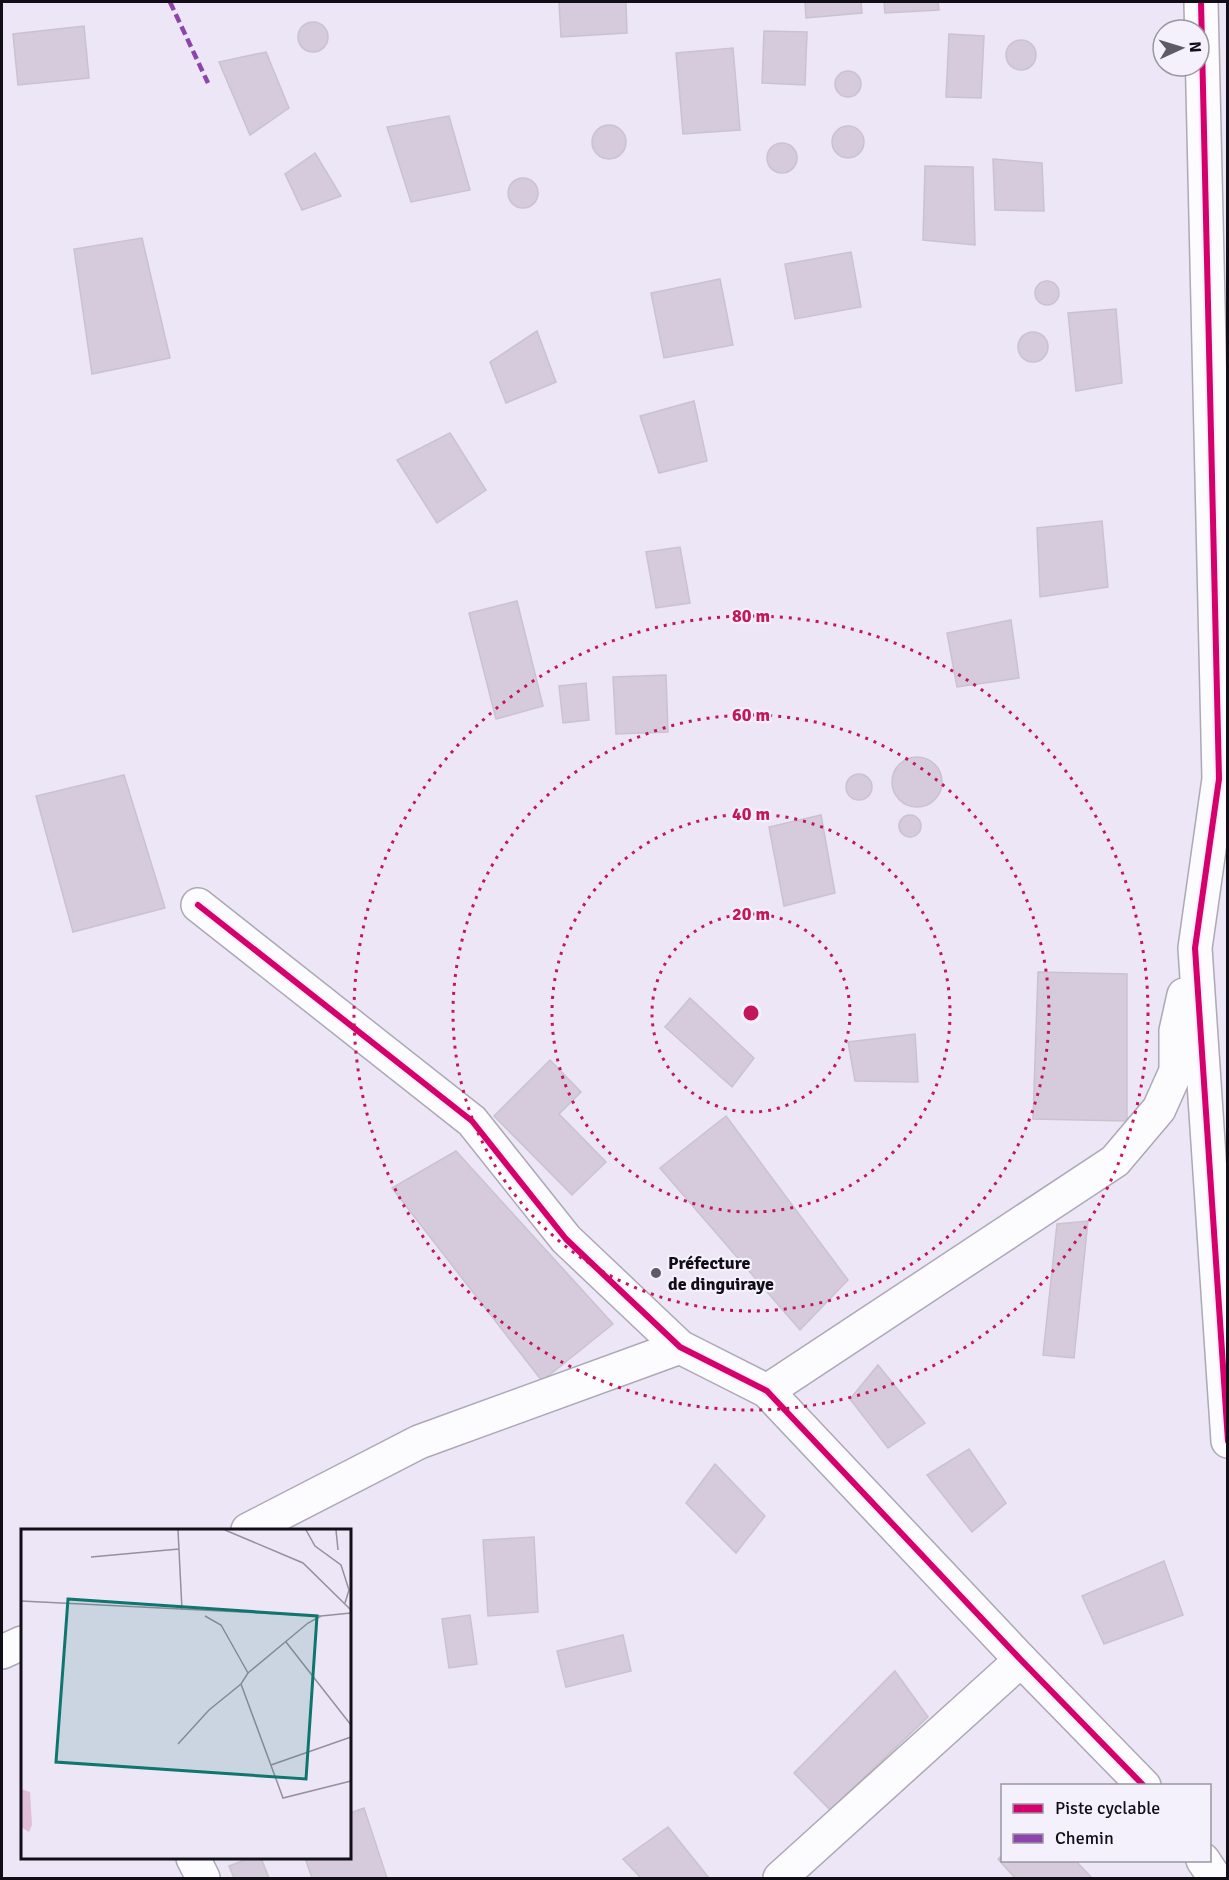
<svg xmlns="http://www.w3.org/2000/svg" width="1229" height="1880" viewBox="0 0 1229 1880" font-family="Signika,sans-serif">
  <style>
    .building { fill: #d6cbdc; stroke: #cac3cf; stroke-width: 1.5 }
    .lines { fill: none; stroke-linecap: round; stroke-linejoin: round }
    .street-casing { stroke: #ada8b5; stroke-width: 36 }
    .street { stroke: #fcfbfe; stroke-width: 33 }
    .quiet { stroke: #8e44ad; stroke-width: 4.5; stroke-dasharray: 9 4.5; stroke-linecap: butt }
    .cycleway-casing { stroke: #f4f0fc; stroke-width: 10 }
    .cycleway { stroke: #d6006c; stroke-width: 6 }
    .ring { fill: none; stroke: #c2185b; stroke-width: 3; stroke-dasharray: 3 6 }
    .poi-dot { fill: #5e5a66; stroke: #f4f0fc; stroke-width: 2 }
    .labels { text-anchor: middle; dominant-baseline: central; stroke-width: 4.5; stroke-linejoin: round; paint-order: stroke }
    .poi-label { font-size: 18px; font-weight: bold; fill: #120e18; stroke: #f4f0fc; text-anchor: start }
    .inset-road { fill: none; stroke: #95909d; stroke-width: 1.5 }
    .view { fill: #0f766e; fill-opacity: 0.15; stroke: #0f766e; stroke-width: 3 }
    .inset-edge { fill: none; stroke: #120e18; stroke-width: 3 }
    .centre { fill: #c2185b; stroke: #f4f0fc; stroke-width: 3 }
    .ring-label { font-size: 18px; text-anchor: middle; font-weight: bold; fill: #c2185b; stroke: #f4f0fc; stroke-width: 4.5; stroke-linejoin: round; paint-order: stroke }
  </style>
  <rect width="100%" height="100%" fill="#ece6f6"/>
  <g class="building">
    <path d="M559,2H626L627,33L561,37Z"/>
    <path d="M805,2H861L862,13L806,18Z"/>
    <path d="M884,2H938L939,10L885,13Z"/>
    <circle cx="313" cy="37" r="15"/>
    <path d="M84,26L89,78L18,85L13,34Z"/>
    <path d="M764,31L807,32L805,85L762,83Z"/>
    <path d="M949,34L984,36L981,98L946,97Z"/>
    <circle cx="1021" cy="55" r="15"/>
    <path d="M733,48L740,130L683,134L676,53Z"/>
    <path d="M266,52L289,108L250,135L219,62Z"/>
    <circle cx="848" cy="84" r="13"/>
    <path d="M449,116L470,190L411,202L387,127Z"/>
    <circle cx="609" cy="142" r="17"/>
    <circle cx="848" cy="142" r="16"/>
    <circle cx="782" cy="158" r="15"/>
    <path d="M315,153L341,196L302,210L285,174Z"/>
    <path d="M993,159L1042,163L1044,211L995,210Z"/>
    <path d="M925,166L973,167L975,245L923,240Z"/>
    <circle cx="523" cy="193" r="15"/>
    <path d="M142,238L170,358L92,374L74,249Z"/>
    <path d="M851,252L861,307L795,319L785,264Z"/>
    <path d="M720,279L733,345L664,358L651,293Z"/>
    <circle cx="1047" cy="293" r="12"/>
    <path d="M1116,309L1122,383L1076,391L1068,313Z"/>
    <path d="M537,331L556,382L506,403L490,362Z"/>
    <circle cx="1033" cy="347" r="15"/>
    <path d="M694,401L707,461L659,473L640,416Z"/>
    <path d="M450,433L486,490L437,523L397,460Z"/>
    <path d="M1102,521L1108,587L1040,597L1037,528Z"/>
    <path d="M680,547L690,603L656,608L646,552Z"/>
    <path d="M517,601L543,706L496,719L469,613Z"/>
    <path d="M1011,620L1019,678L957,687L947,633Z"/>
    <path d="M666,675L668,732L616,734L613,677Z"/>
    <path d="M586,683L589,720L563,723L559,686Z"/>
    <circle cx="917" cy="782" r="25"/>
    <circle cx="859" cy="787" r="13"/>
    <path d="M124,775L165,908L73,932L36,796Z"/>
    <circle cx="910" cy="826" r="11"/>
    <path d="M821,815L835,893L784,906L769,827Z"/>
    <path d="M1038,972L1127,974V1121L1033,1119Z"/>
    <path d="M690,998L754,1058L732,1087L665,1027Z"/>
    <path d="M915,1034L918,1082L855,1081L848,1042Z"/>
    <path d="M550,1060L581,1092L559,1114L606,1162L572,1195L494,1116Z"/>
    <path d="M726,1116L848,1280L800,1330L660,1168Z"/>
    <path d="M456,1151L613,1324L542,1381L392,1188Z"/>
    <path d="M1088,1221L1074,1358L1043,1355L1057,1224Z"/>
    <path d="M878,1365L925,1423L888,1448L850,1399Z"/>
    <path d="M969,1449L1006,1503L972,1532L927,1475Z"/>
    <path d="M715,1464L765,1516L736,1553L686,1503Z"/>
    <path d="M534,1537L538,1612L488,1616L483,1540Z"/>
    <path d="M1164,1561L1183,1615L1104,1644L1082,1596Z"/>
    <path d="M470,1615L477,1664L449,1668L442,1619Z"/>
    <path d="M623,1635L631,1671L566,1687L557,1651Z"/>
    <path d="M895,1671L928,1717L830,1810L794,1773Z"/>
    <path d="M364,1808L387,1878H312L305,1858H350V1813Z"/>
    <path d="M668,1827L709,1878H641L623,1859Z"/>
    <path d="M1002,1855V1860H1075L1092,1878H1015L998,1859Z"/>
    <path d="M250,1858H261L269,1878H234L229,1866Z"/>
  </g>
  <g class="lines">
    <g class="street-casing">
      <g id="street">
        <path d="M1201,2L1219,779L1195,948L1228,1441"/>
        <path d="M198,905L472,1121L566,1239L680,1347L767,1391L1021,1660L1144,1786"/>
        <path d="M767,1391L1115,1161L1159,1109L1176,1071V1031L1184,995"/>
        <path d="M248,1530L419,1442L680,1347"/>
        <path d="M2,1652L22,1643"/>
        <path d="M193,1858L203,1878"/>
        <path d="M1203,1860L1215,1878"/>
        <path d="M780,1878L1021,1660"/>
      </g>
    </g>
    <use href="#street" class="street"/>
    <path class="quiet" d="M170,2L208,83"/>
    <g class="cycleway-casing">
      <g id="cycleway">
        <path d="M1201,2L1219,779L1195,948L1228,1441"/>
        <path d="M198,905L472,1121L566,1239L680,1347L767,1391L1021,1660L1144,1786"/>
      </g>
    </g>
    <use href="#cycleway" class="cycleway"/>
  </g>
  <g class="ring">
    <circle cx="751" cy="1013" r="99"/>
    <circle cx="751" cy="1013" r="199"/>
    <circle cx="751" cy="1013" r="298"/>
    <circle cx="751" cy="1013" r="397"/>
  </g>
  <circle class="poi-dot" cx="656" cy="1273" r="6"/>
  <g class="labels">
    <g class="poi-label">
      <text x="668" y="1263">Préfecture<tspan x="668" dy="21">de dinguiraye</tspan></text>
    </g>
  </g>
  <g transform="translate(21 1529)">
    <rect width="330" height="330" fill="#ece6f6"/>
    <path d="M0,260L9,263L11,296L8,303L0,298Z" fill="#e0bed8"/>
    <path class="inset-road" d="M157,1L161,81M204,1L282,34L330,81M285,1L294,17L320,36L328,61L324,74M315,1L317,21M70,28L158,20M0,72L300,87M184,87L200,96L227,144M265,113L330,196M220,155L262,269L330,252M157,215L188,181L220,155L227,144L287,94L300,87L330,84M250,236L330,208"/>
    <path class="view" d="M47,70L296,87L285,250L35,233Z"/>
    <rect width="330" height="330" class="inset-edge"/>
  </g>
  <circle cx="751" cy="1013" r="9" class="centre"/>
  <g class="ring-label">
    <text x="751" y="622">80 m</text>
    <text x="751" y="721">60 m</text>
    <text x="751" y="820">40 m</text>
    <text x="751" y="920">20 m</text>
  </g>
  <rect width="1229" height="1880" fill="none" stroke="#120e18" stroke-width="6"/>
  <rect x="1001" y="1784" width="210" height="78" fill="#f4f0fc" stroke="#9a96a1" stroke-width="1.5"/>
  <rect x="1013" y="1804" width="30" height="9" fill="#d6006c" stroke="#9a96a1" stroke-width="1.5"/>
  <text x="1055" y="1814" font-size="18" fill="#120e18">Piste cyclable</text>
  <rect x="1013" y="1834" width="30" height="9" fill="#8e44ad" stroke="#9a96a1" stroke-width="1.5"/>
  <text x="1055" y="1844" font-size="18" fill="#120e18">Chemin</text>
  <g transform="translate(1181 48) rotate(86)"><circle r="28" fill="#f4f0fc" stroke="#9a96a1" stroke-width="1.5"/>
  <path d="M0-4.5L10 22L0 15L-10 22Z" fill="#5e5a66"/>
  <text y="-9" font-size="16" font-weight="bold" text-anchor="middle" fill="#120e18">N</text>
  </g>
</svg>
